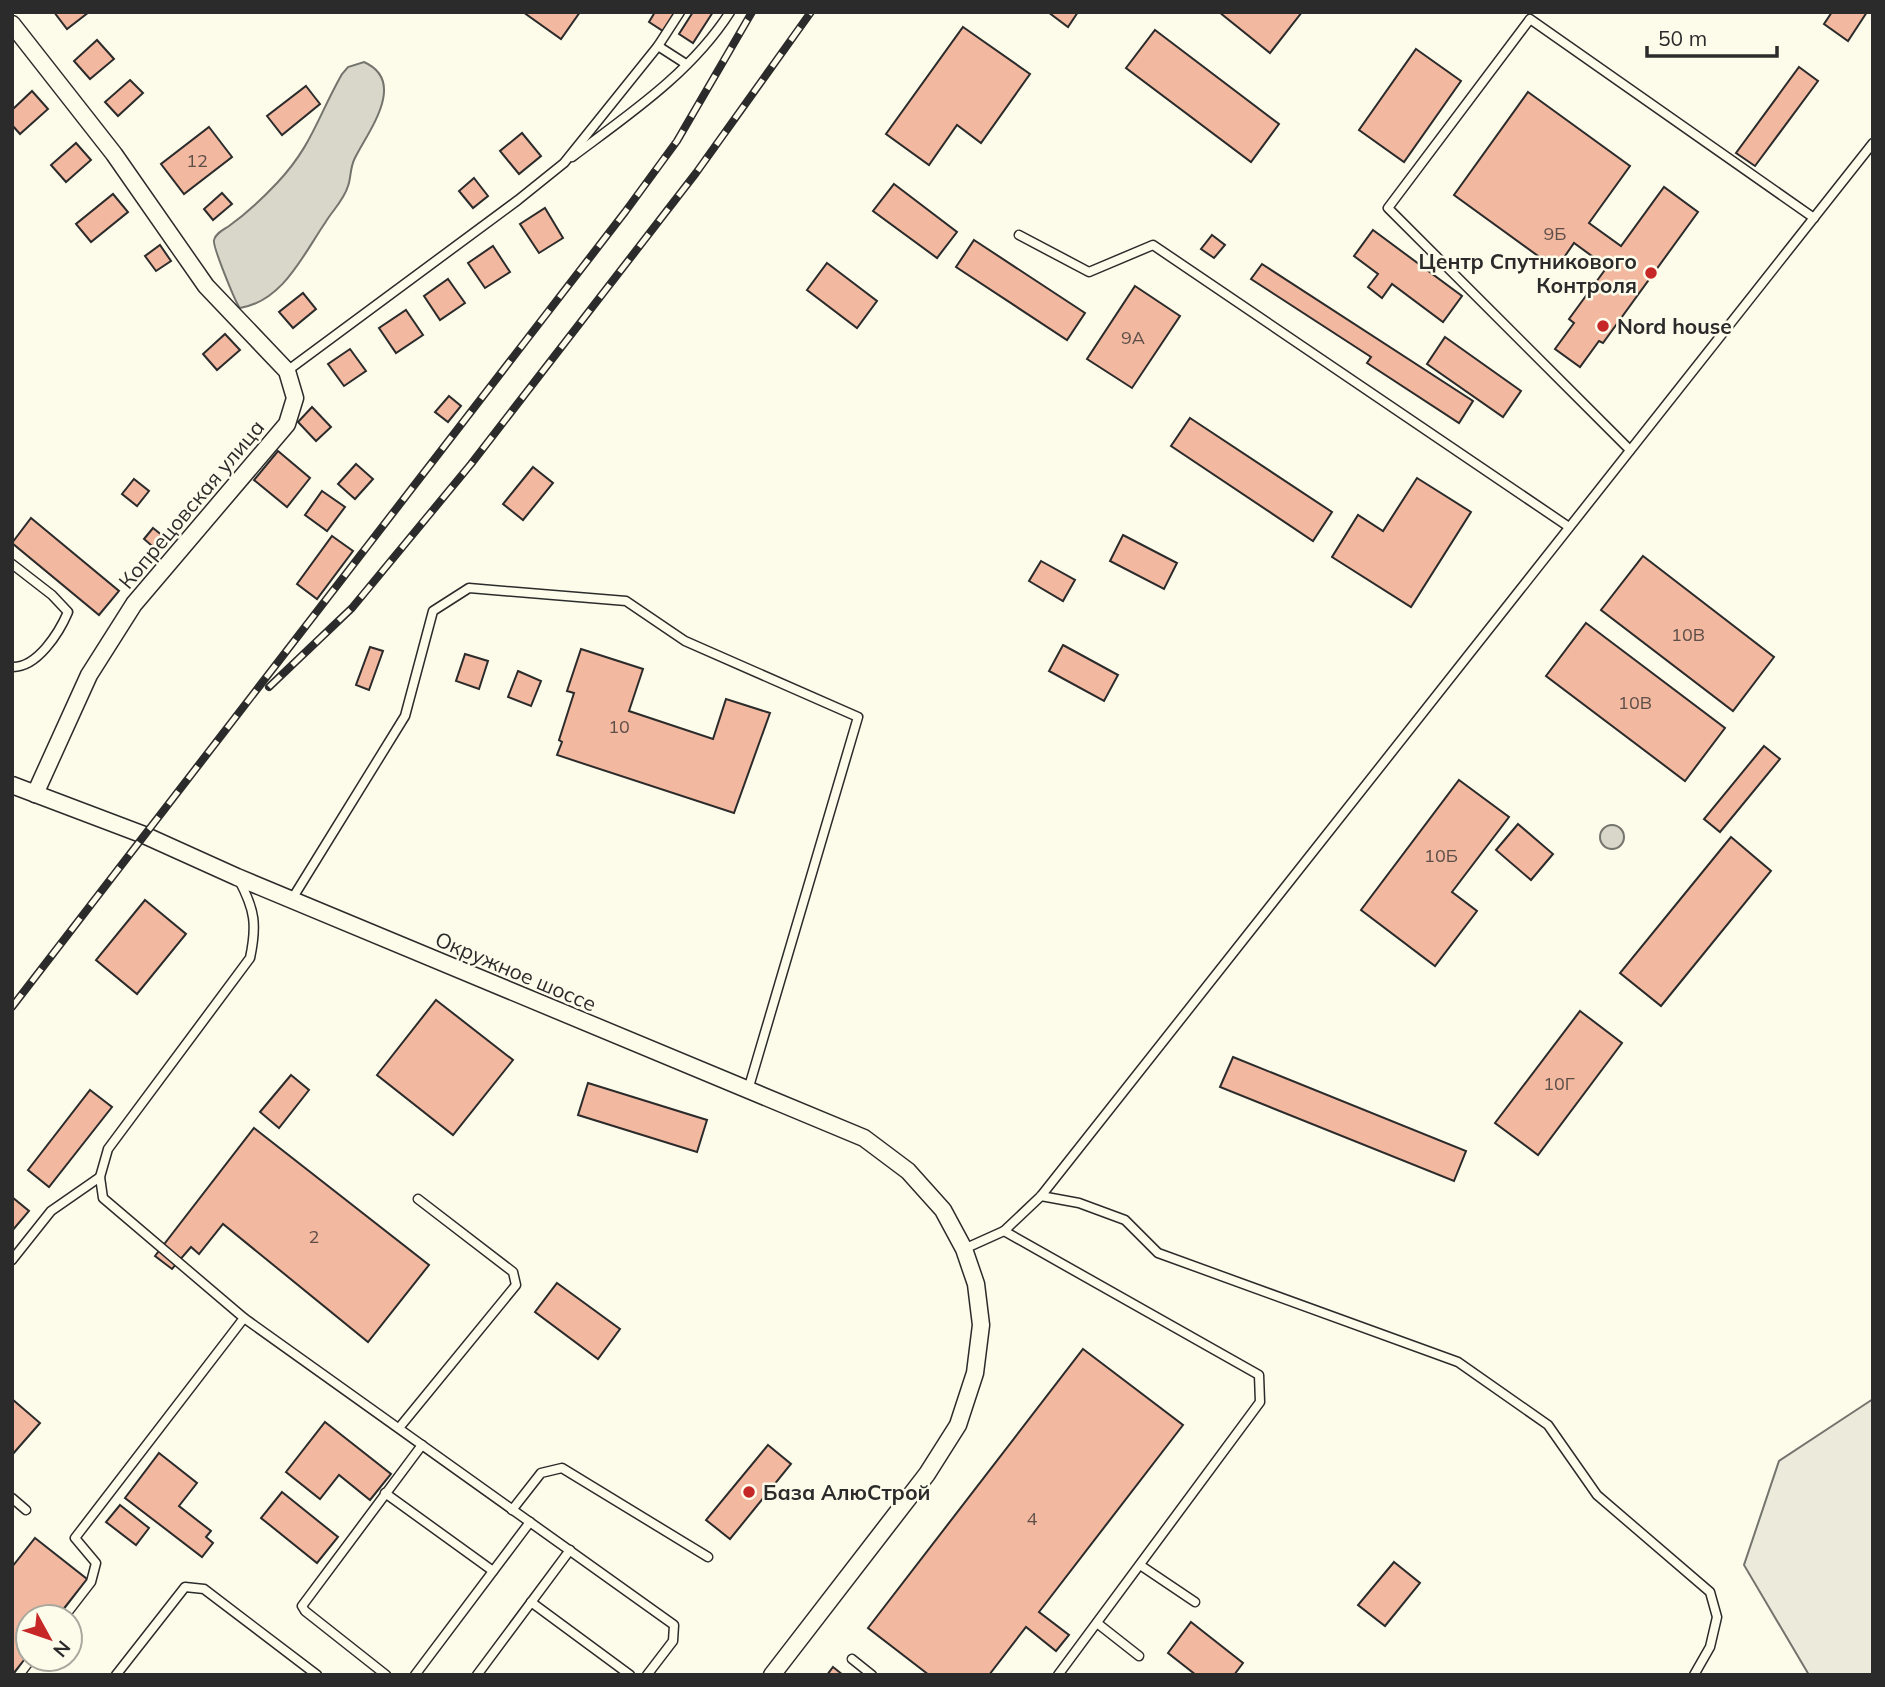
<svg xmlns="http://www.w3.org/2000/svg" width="1885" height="1687" viewBox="0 0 1885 1687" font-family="Mulish,sans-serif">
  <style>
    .green { fill: #ecebdb; stroke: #74746e; stroke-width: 2 }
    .water { fill: #d8d7c9; stroke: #74746e; stroke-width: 2 }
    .building { fill: #f2b8a0; stroke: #2b2b2b; stroke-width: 2 }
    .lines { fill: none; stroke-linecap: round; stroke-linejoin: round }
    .lane-casing { stroke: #2b2b2b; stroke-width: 11 }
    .street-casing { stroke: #2b2b2b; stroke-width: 19 }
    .lane { stroke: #fdfbea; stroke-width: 8 }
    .street { stroke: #fdfbea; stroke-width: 16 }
    .rail-casing { stroke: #2b2b2b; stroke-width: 8 }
    .rail { stroke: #fdfbea; stroke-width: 5; stroke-dasharray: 16; stroke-linecap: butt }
    .poi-dot { fill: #c62828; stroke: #fdfbea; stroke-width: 2.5 }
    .labels { text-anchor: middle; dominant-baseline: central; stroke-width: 5; stroke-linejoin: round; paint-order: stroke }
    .number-label { font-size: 18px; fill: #5d4e48 }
    .poi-label { font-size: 21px; font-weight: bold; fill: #2b2b2b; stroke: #fdfbea; text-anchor: start }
    .street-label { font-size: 21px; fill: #2b2b2b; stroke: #fdfbea }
  </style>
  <rect width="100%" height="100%" fill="#fdfbea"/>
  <path class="green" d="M1873,1399V1675H1809L1744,1565L1779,1461Z"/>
  <g class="water">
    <path d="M364,62C409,82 366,134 354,160C350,169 351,178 348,186C344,200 332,211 325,223C303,255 283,301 240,308C236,304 212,245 214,240C216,233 223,230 229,226C247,213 262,199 277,183C312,146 318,116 342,74L348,67Z"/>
    <circle cx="1612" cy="837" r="12"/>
  </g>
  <g class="building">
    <path d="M54,12H89L67,29Z"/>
    <path d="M523,12H580L561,39Z"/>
    <path d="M655,12H675L663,31L649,22Z"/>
    <path d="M693,12H713L693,43L679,34Z"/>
    <path d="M1048,12H1078L1068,27Z"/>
    <path d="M1219,12H1302L1270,53Z"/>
    <path d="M1832,12H1867L1848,41L1824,24Z"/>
    <path d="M963,27L1030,74L981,143L957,125L929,165L886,134Z"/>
    <path d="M1155,30L1279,124L1251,162L1126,68Z"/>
    <path d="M97,40L114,59L90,79L74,61Z"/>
    <path d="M1416,49L1461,81L1404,162L1359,130Z"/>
    <path d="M1799,67L1818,81L1755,166L1736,153Z"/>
    <path d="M130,80L143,93L118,116L105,102Z"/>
    <path d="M306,86L320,104L282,135L267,116Z"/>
    <path d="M32,91L48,109L20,134L12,125V110Z"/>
    <path d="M1528,92L1630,166L1589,223L1621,246L1664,187L1698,212L1603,343L1599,341L1580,367L1555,349L1574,323L1569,319L1607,267L1574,243L1556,269L1454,195Z"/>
    <path d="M209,127L232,157L184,194L161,164Z"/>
    <path d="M522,133L541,156L519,174L500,151Z"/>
    <path d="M76,143L91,160L66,182L51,165Z"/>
    <path d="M474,178L488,196L473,208L459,191Z"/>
    <path d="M894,184L957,232L937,258L873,211Z"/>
    <path d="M222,193L232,204L213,220L204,209Z"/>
    <path d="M113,194L128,212L91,242L76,224Z"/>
    <path d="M545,208L563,238L539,253L520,224Z"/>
    <path d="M1373,230L1462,296L1443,322L1392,284L1382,298L1368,287L1378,274L1354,256Z"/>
    <path d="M1212,235L1225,245L1214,258L1201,249Z"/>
    <path d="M974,240L1085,313L1067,340L956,267Z"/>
    <path d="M160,245L171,261L156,271L145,256Z"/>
    <path d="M493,246L510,272L485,288L468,263Z"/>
    <path d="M827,263L877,301L857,328L807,290Z"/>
    <path d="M1262,264L1473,401L1459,423L1367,363L1371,357L1251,279Z"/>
    <path d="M448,279L465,303L440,320L424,296Z"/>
    <path d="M1135,286L1180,316L1132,388L1087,359Z"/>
    <path d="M303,293L316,309L293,328L279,312Z"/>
    <path d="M406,310L423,335L396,353L379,328Z"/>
    <path d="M225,334L240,350L217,370L203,354Z"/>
    <path d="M1445,337L1521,391L1503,417L1427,364Z"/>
    <path d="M350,349L366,371L344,386L328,364Z"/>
    <path d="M449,396L461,406L448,422L435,412Z"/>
    <path d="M312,407L331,427L316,441L298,422Z"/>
    <path d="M1190,418L1332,512L1313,541L1171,446Z"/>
    <path d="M278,451L310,478L287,507L254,480Z"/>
    <path d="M356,464L373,479L355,499L338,484Z"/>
    <path d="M533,467L553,483L523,520L503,504Z"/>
    <path d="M1417,478L1471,512L1411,607L1332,557L1358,515L1383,531Z"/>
    <path d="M134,479L149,491L137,506L122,494Z"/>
    <path d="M322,491L345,507L327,531L305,515Z"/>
    <path d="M31,518L119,591L99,615L12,543Z"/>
    <path d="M153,528L168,540L158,551L144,539Z"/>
    <path d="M1123,535L1177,563L1164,589L1110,561Z"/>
    <path d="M332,536L353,551L317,599L297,584Z"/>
    <path d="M1643,556L1774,657L1733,711L1601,610Z"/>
    <path d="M1041,561L1075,580L1063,601L1029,581Z"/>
    <path d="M1586,623L1725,728L1685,781L1546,676Z"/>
    <path d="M1063,645L1118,675L1104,701L1049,671Z"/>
    <path d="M370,647L383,651L369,690L356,685Z"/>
    <path d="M581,649L643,669L629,711L713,739L726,699L770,713L734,813L557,755L562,742L559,740L574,693L567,691Z"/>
    <path d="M465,654L488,661L479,689L456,681Z"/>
    <path d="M518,671L541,681L531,706L508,697Z"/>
    <path d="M1764,746L1780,759L1720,832L1704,819Z"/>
    <path d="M1459,780L1509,817L1452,892L1477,911L1435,966L1361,910Z"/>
    <path d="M1518,824L1553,854L1531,880L1496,850Z"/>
    <path d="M1731,837L1771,871L1661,1006L1620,973Z"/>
    <path d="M145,900L186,934L137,994L96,960Z"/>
    <path d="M436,1000L513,1060L453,1135L377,1075Z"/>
    <path d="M1580,1011L1622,1043L1538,1155L1495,1123Z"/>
    <path d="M1233,1057L1466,1151L1454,1181L1220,1087Z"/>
    <path d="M291,1075L309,1090L279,1128L260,1112Z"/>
    <path d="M588,1083L707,1120L697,1152L578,1115Z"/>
    <path d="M90,1090L112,1107L49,1187L28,1170Z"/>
    <path d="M254,1128L429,1265L368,1342L223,1224L199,1254L191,1247L172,1269L155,1256Z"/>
    <path d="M12,1197L29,1211L12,1231Z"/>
    <path d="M557,1283L620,1329L598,1359L535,1312Z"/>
    <path d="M1083,1349L1183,1425L1039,1612L1069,1635L1056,1651L1026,1627L989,1675H929L868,1628Z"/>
    <path d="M12,1399L40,1423L12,1455Z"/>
    <path d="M325,1422L391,1474L370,1500L339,1475L320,1499L286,1472Z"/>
    <path d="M768,1445L791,1464L730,1539L706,1520Z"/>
    <path d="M159,1453L197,1483L179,1506L211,1531L206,1537L213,1543L202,1557L125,1498Z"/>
    <path d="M282,1492L338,1537L317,1563L261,1518Z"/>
    <path d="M120,1505L149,1528L136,1545L106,1522Z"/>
    <path d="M35,1538L87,1579L57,1617H28V1655L12,1675V1567Z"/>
    <path d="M1394,1562L1420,1583L1385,1626L1358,1605Z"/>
    <path d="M1191,1622L1243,1663L1234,1675H1196L1168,1653Z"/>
    <path d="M833,1667L843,1675H827Z"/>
  </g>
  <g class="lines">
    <g class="lane-casing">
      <g id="lane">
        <path d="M658,46L686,64"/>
        <path d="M572,157C628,115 691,73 730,12"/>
        <path d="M1019,235L1089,272L1153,245L1569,527"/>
        <path d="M287,371L518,200L564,163L658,46L680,12"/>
        <path d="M1630,450L1388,208L1530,19L1814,218"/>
        <path d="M12,564L52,595L68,612C59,633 37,668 12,667"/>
        <path d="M239,880C255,910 257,925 250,958L108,1149L100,1177L103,1198L244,1318"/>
        <path d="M292,899L405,716L433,611L469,588L626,601L685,641L858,717L748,1090"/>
        <path d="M1041,1196L1079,1203L1125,1220L1158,1253L1458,1362L1548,1425L1597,1495L1710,1592L1717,1617L1710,1647L1694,1675"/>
        <path d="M1004,1231L1259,1375L1260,1402L1058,1675"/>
        <path d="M964,1249L1004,1231L1041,1196L1873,143"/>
        <path d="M12,1260L51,1211L100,1177"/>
        <path d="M399,1428L516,1285L513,1272L418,1199"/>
        <path d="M385,1493L493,1571"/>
        <path d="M12,1498L26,1510"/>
        <path d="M512,1510L541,1473L562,1468L708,1557"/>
        <path d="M1140,1565L1195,1602"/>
        <path d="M531,1602L630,1675"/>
        <path d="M64,1617L91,1582L96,1563L75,1538L244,1318L674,1625L673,1641L647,1675"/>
        <path d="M1097,1623L1139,1656"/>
        <path d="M852,1659L872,1675"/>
        <path d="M19,1675L31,1659"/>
        <path d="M116,1675L185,1587L204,1589L317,1675"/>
        <path d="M386,1675L305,1611L302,1606L422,1445"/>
        <path d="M415,1675L530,1522"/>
        <path d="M477,1675L570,1550"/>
      </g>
    </g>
    <g class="street-casing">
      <g id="street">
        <path d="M12,24L114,154L206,286L287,371L295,398L287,424L134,604L89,675L35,794"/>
        <path d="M12,785L144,835L237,877L864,1138L908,1171L943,1210L964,1249L976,1284L981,1325L975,1373L958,1425L927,1474L772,1675"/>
      </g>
    </g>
    <use href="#lane" class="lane"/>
    <use href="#street" class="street"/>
    <g class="rail-casing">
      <g id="rail">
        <path d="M269,687L352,608L471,464L696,173L811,12"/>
        <path d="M12,1007L625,212L677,141L752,12"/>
      </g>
    </g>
    <use href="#rail" class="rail"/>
  </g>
  <g class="poi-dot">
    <circle cx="1651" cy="273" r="7"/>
    <circle cx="1603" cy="326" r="7"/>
    <circle cx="749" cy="1492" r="7"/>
  </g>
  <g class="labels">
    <g class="number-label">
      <text x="197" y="160">12</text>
      <text x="1555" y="233">9Б</text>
      <text x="1133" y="337">9А</text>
      <text x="1688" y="634">10В</text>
      <text x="1635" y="702">10В</text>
      <text x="619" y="726">10</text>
      <text x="1441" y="855">10Б</text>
      <text x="1559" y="1083">10Г</text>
      <text x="314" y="1236">2</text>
      <text x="1032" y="1518">4</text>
    </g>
    <g class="poi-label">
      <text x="1637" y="261" text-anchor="end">Центр Спутникового<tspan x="1637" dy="24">Контроля</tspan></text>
      <text x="1617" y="326">Nord house</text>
      <text x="763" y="1492">База АлюСтрой</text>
    </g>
    <g class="street-label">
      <text transform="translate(191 504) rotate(-50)">Копрецовская улица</text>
      <text transform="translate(516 971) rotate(23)">Окружное шоссе</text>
    </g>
  </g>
  <rect width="1885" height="1687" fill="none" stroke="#2b2b2b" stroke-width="28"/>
  <g transform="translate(49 1638) rotate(130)"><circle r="33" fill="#fdfbea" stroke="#a9a89e" stroke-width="2"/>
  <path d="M0-5L12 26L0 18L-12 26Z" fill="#c62828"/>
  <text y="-10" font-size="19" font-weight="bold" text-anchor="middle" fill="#2b2b2b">N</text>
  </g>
  <path d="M1647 46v10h130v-10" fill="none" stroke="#2b2b2b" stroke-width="3.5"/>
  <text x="1658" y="46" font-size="21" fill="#2b2b2b" stroke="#fdfbea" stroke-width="5" paint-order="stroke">50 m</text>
</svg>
